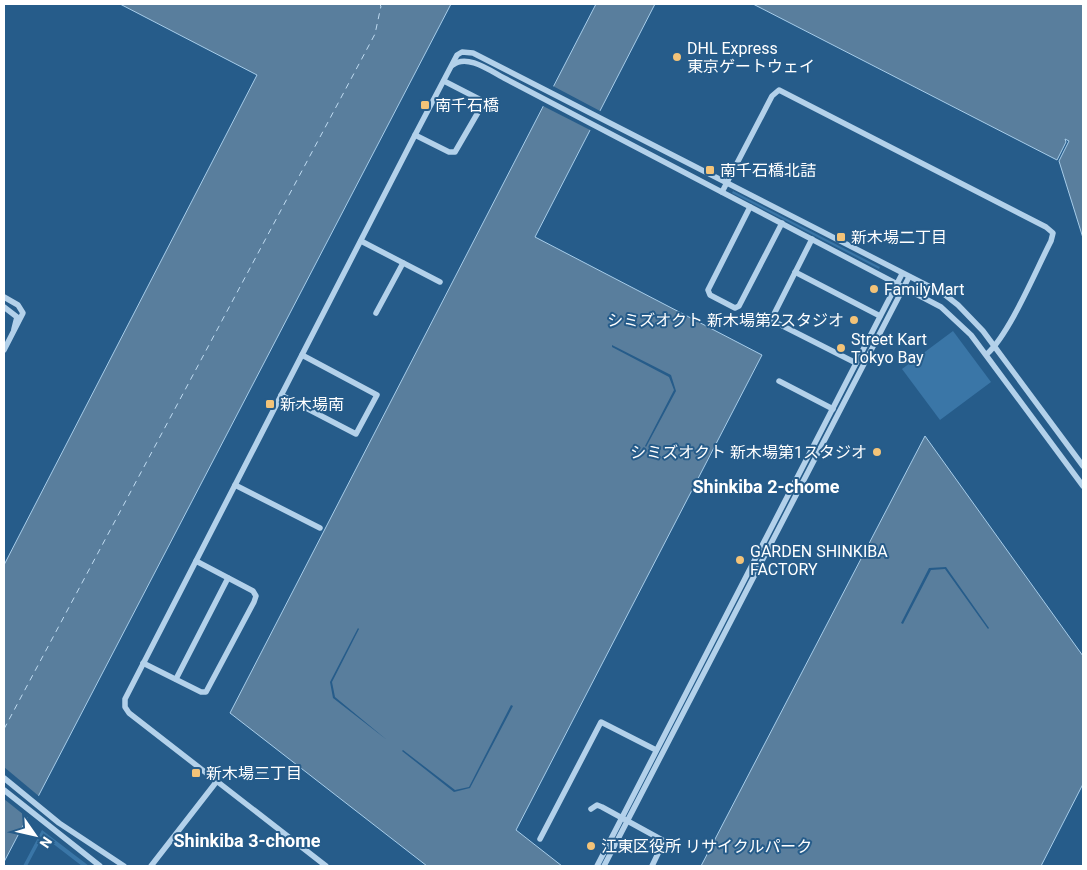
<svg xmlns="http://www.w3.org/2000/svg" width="1087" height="870" viewBox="0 0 1087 870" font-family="Roboto,'Noto Sans JP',sans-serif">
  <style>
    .green { fill: #3a76a7 }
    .water { fill: #597e9d; stroke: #a7cdea }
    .pier { fill: #265c8a }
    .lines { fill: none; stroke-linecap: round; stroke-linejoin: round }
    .ferry { stroke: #bfdbf1; stroke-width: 1; stroke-dasharray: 6 5; stroke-linecap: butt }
    .minor { stroke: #b3d1ea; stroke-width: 5.5 }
    .poi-dot { fill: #f3c378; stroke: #265c8a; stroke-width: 2 }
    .labels { text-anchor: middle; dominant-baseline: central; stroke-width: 4; stroke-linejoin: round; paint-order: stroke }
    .poi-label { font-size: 16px; fill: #fff; stroke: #265c8a; text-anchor: start }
    .neighbourhood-label { font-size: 18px; font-weight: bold; fill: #fff; stroke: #265c8a }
  </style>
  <rect width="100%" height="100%" fill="#265c8a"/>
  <g class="green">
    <path d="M733,191L880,267L879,269L732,193Z"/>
    <path d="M953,331L991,382L940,420L902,369Z"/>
    <path d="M42,830L89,866H82L43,836L27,866H23Z"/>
  </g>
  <g class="water">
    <path d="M120,4H451L4,862V565L257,75Z"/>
    <path d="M596,4H655L535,237L762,355L516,830L562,866H427L230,713Z"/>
    <path d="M753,4H1083V238L1059,161L1069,141L1065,139L1066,142L1057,160Z"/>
    <path d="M925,436L1083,656V784L1041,866H701Z"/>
  </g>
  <g class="pier">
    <path d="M551,85L602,112L592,131L541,105Z"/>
    <path d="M612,345L671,375L676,391L646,447L645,446L674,390L669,377L612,347Z"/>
    <path d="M946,567L989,628L988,629L945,569L931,570L903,624L901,623L929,568Z"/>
    <path d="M358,628L359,629L332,682L335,697L387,740L333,698L330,682Z"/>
    <path d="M511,705L513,706L470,788L454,792L402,751L403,750L455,790L469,787Z"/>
    <path d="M4,767L40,797L29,819L4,799Z"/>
  </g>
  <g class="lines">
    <path class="ferry" d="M4,729L375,34L381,6L379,4"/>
    <g class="minor">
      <path d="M453,65C467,53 492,72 506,79L941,307L971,335L1083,486"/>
      <path d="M415,135L449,152H455L480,109L479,99L444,81"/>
      <path d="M722,192L772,96L779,90L1046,227L1053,233L1051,241C1035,272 1010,333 987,354"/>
      <path d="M750,207L708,290L710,295L735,308L739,306L782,223"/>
      <path d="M812,239L771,320L856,363"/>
      <path d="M361,241L440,282"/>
      <path d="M795,272L880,316"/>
      <path d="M4,297L18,305L23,313L4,350"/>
      <path d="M4,307L17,317L14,329"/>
      <path d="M376,313L403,263"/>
      <path d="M779,381L833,409"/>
      <path d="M281,395L356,434L377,395L302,355"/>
      <path d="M235,485L320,528"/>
      <path d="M143,663L201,692H206L254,602L256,596L253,591L196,561"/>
      <path d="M176,679L228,578"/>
      <path d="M4,778L59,823L124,866"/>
      <path d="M4,790L100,866"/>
      <path d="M591,809L597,805L602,807L664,841L652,866"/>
      <path d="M540,839L601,722L656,750"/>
      <path d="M151,866L217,781"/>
      <path d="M326,866L129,713L125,707V699L415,135L457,55L462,52L473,53L944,294L958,305L983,331L1083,466"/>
      <path d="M597,866L902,274"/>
      <path d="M604,866L909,277"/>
    </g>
  </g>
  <g class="poi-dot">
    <circle cx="677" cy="57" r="5"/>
    <rect x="420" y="100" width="10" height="10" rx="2.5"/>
    <rect x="705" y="165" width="10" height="10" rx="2.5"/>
    <rect x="836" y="232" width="10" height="10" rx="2.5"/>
    <circle cx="874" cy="289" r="5"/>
    <circle cx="854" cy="320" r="5"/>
    <circle cx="841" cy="348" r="5"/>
    <rect x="265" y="399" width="10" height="10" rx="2.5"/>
    <circle cx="877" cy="452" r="5"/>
    <circle cx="740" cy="560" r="5"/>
    <rect x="191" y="768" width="10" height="10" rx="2.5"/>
    <circle cx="591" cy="846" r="5"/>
  </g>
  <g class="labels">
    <g class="poi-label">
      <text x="687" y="48">DHL Express<tspan x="687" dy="18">東京ゲートウェイ</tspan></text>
      <text x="435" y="105">南千石橋</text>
      <text x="720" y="170">南千石橋北詰</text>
      <text x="851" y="237">新木場二丁目</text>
      <text x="884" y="289">FamilyMart</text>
      <text x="844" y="320" text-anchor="end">シミズオクト 新木場第2スタジオ</text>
      <text x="851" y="339">Street Kart<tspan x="851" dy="18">Tokyo Bay</tspan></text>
      <text x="280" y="404">新木場南</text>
      <text x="867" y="452" text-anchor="end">シミズオクト 新木場第1スタジオ</text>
      <text x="750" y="551">GARDEN SHINKIBA<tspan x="750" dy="18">FACTORY</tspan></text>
      <text x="206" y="773">新木場三丁目</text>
      <text x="601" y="846">江東区役所 リサイクルパーク</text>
    </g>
    <g class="neighbourhood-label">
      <text x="766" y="486">Shinkiba 2-chome</text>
      <text x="247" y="840">Shinkiba 3-chome</text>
    </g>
  </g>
  <rect width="1087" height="870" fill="none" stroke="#ffffff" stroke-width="10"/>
  <g transform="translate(35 835) rotate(124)" stroke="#265c8a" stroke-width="4" paint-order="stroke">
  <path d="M0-4L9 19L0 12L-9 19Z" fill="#ffffff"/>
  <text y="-8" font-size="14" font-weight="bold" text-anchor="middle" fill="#ffffff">N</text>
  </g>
</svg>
